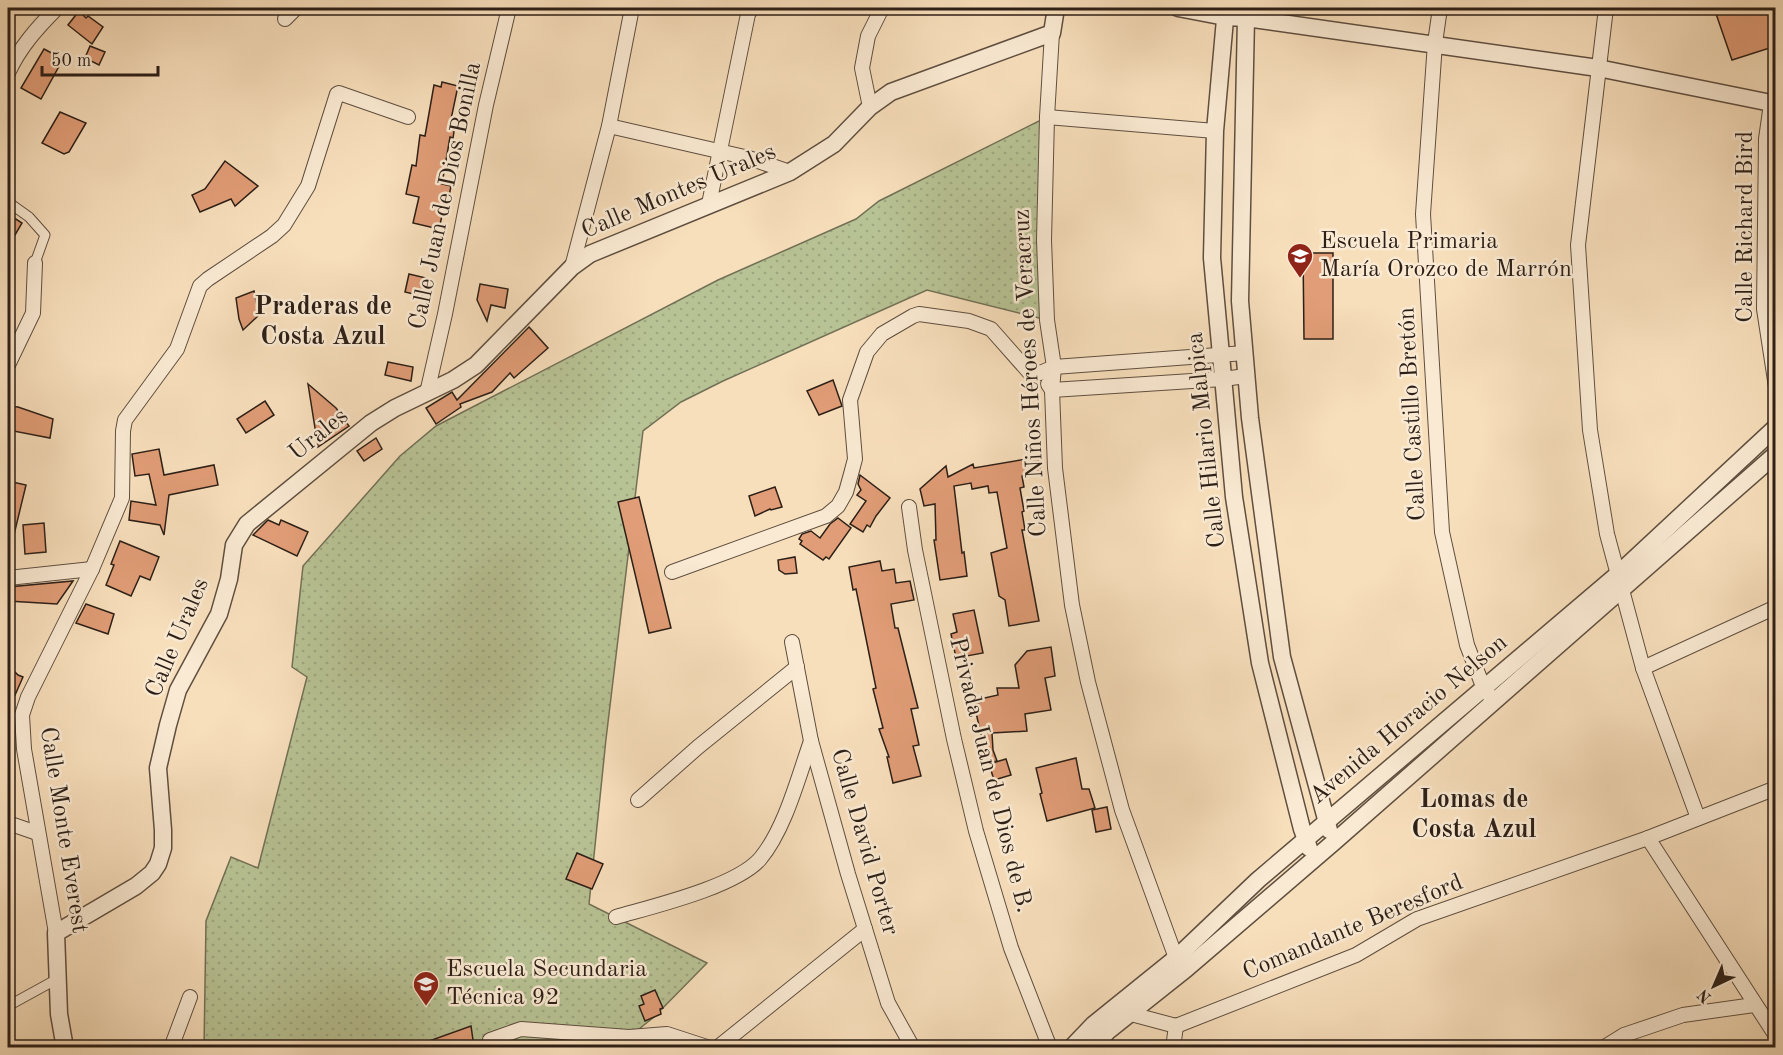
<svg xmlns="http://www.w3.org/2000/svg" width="1783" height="1055" viewBox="0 0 1783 1055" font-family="'Old Standard TT',serif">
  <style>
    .grass { fill: url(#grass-dots); stroke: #727156; stroke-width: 1.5 }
    .building { fill: #e19d77; stroke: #2c1f17; stroke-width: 1.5 }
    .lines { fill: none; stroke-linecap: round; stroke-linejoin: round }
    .pedestrian-casing { stroke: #5f4f40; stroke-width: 11 }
    .minor-casing { stroke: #5f4f40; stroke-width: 16 }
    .tertiary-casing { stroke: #5f4f40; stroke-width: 19 }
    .pedestrian { stroke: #faead3; stroke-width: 9 }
    .minor { stroke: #faead3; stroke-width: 14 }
    .tertiary { stroke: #faead3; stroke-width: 16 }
    .labels { text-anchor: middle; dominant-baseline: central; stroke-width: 5; stroke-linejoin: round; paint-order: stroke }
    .street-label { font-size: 24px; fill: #2c1f17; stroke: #faead3 }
    .poi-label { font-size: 24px; fill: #2c1f17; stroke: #faead3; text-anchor: start }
    .neighbourhood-label { font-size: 26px; font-weight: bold; fill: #2c1f17; stroke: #faead3 }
  </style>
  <defs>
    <pattern id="grass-dots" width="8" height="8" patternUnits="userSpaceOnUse" patternTransform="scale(1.5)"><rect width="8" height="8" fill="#b8c395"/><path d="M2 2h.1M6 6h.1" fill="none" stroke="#9ea780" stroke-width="1.8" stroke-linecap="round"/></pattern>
  </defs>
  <rect width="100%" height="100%" fill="#f8dfbc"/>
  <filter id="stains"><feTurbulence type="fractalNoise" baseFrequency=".00333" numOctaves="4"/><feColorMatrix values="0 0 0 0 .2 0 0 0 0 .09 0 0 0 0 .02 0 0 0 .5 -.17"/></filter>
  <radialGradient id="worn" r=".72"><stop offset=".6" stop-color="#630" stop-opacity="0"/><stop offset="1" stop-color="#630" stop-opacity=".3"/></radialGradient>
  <path class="grass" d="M1047,117V320L927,290L723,381L681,402L643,431L606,739L589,904L707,963L654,1017L629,1037L622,1047L204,1048L206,921L231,857L258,868L307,677L292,667L303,566L400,456L436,426L718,280L856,219L879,201Z"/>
  <g class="building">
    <path d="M1714,8H1771L1776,19V46L1732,60Z"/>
    <path d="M79,11L86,18L88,16L103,27L92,44L68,25Z"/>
    <path d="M90,46L105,52L99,65L85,58Z"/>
    <path d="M44,49L63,59L41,99L21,88Z"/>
    <path d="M442,82L458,86L450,124L455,125L453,138L450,137L442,184L451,186L448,202H445L439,229L413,223L419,197L406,194L412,165L416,166L420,135L425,136L434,85L441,87Z"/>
    <path d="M60,112L86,123L69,152L64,154L42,143Z"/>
    <path d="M225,161L258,186L235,206L231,199L200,212L192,195L205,189Z"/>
    <path d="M8,214L22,223L8,247Z"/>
    <path d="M1303,253H1333V339H1304Z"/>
    <path d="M409,274L426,278L422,296L405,292Z"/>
    <path d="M480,284L508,289L505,308L491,305L487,321L477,300Z"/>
    <path d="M254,291L259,315L243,330L239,319L236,298Z"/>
    <path d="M529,327L548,348L514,378L510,373L492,392L460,404L461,407L436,424L426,408L452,392L457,400Z"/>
    <path d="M388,362L413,367L411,381L385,375Z"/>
    <path d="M833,380L842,406L819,415L807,391Z"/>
    <path d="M308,384L336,408L349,426L318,447Z"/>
    <path d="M265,401L274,415L246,433L237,419Z"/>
    <path d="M8,406L18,407L53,419L50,438L8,430Z"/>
    <path d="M376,438L382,449L364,461L357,451Z"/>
    <path d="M159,449L164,475L214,465L218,485L169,495L164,535L160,525L129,520L131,501L156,505L149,474L135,476L132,454Z"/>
    <path d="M1038,457L1041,473L1022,476L1024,487L1020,488L1024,511L1022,512L1025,530H1022L1039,621L1009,626L1005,600L999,596L991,553L1007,548L997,492L989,493L988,486L972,489L971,483L954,486L962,553L964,552L967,576L940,580L934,540H936L935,504L924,506L920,489L946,466L948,477L973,464L974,468Z"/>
    <path d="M860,475L890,498L876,516L870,527L867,525L863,532L850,524L866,501L857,495L861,490L858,484Z"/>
    <path d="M8,481L26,485L12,543H8Z"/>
    <path d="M775,487L782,507L771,510L770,509L755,516L749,496Z"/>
    <path d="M639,497L671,628L649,633L618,502Z"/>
    <path d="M838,518L851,528L829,559L826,557L823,560L800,544L802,541L799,539L802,534L811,531L820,538L830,524Z"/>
    <path d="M268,520L279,525L281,520L308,532L297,556L253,535Z"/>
    <path d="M44,523L46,552L25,554L23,525Z"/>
    <path d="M120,541L159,557L150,580L140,576L131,596L106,585L114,565L111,564Z"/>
    <path d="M795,557L797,573L785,574L779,570L778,560Z"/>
    <path d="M880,561L882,571L894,569L896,583L910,581L914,600L891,604L895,628H898L918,708L911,709L919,745L913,746L921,776L893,783L887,757H889L879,729L883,728L873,689L876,688L856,589L853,590L849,567Z"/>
    <path d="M73,581L57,604L8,601V587Z"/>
    <path d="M86,604L114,614L108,634L76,623Z"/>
    <path d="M974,610L983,653L956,658L951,634L957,632L953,614Z"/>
    <path d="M1051,647L1055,676L1045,678L1051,710L1025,714L1027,731L992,733L993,750L997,761L982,765L979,754L985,752L974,704L981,702L980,699L998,695L997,688H1019L1015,665L1027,651Z"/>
    <path d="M8,665L18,675L23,677L8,711Z"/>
    <path d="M1076,758L1082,789H1089L1095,808L1047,821L1040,794L1042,793L1036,768Z"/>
    <path d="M1006,759L1011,775L994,780L989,764Z"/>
    <path d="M1107,807L1111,829L1096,832L1092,810Z"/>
    <path d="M577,853L603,864L592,889L566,879Z"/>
    <path d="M655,990L663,1008L660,1009L661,1014L645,1021L639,1006L644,1004L641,996Z"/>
    <path d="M471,1026L474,1047H416L415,1046Z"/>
  </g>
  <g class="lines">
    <g class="pedestrian-casing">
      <g id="pedestrian">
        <path d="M8,202L29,217L45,235L35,263"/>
        <path d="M8,1006L59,978"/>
      </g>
    </g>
    <g class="minor-casing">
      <g id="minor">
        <path d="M1440,8L1435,43L1423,214L1442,532L1467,645L1484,689L1494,701"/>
        <path d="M1606,8L1578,245L1590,430L1607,534L1643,668L1698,818"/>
        <path d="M285,19L296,8"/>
        <path d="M1052,33L1047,117L1044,240L1047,320L1054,367L1052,390L1055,468L1072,605L1088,682L1122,810L1176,958L1182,965"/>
        <path d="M8,73C20,47 37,28 57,8"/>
        <path d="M1771,104L1766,139L1764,309L1776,387"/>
        <path d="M870,107L862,68L868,36L882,8"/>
        <path d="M1047,117L1215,131"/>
        <path d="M609,126L749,158L790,172"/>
        <path d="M709,204L748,14L752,8"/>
        <path d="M572,267L609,126L632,8"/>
        <path d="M8,365L33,313L35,263"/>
        <path d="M1048,384L1052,390L1223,379L1246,376"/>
        <path d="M427,393L445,314L486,105L509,8"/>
        <path d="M909,507L915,550L954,739L976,831L1011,948L1050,1048"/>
        <path d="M672,572L826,516L838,506L846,492L851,474L855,459L850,400L867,352L882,334L913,316L919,314L969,321L991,329L1029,372L1040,373L1054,367L1245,353"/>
        <path d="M8,578L92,569"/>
        <path d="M792,642L811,741L848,874L888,1003L913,1048"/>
        <path d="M1643,668L1776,607"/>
        <path d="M638,800L698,747L797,667"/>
        <path d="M8,823L37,833"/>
        <path d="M1648,838L1776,1036"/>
        <path d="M616,917C654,906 735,887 760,859C785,829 798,778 811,741"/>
        <path d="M56,933L24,749L22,715L28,697L92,569L122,498L123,431L125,420L177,349L200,286L208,279L272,236L284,225L308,186L337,94L339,93L408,117"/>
        <path d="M1126,1009L1131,1014L1176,1026L1356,955L1417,919L1648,838L1776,788"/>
        <path d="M490,1040L521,1029L629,1037L667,1034L710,1048"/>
        <path d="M171,1048L190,997"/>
        <path d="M717,1048L865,929"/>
        <path d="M1173,1048L1176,1026"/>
        <path d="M1603,1048L1624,1035L1683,1015L1754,1005"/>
      </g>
    </g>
    <g class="tertiary-casing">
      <g id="tertiary">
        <path d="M1178,8L1225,17L1246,18L1598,68L1776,104"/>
        <path d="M1226,8L1215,131L1212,258L1221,355L1234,497L1260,663L1302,829L1309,848"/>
        <path d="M1249,8L1246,18L1240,301L1250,418L1282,657L1329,830"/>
        <path d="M65,1048L59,1014L56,933L136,886L152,873L158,864L163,848V830L158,768L168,725L178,690L219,614L229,579L234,545L247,524L371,423L395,408L453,380L476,365L572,267L590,254L790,172L834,144L870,107L891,92L1052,33L1056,8"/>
        <path d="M1071,1048L1093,1025L1176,958L1258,880L1618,574L1776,427"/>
        <path d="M1092,1048L1108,1031L1186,969L1334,842L1776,454"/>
      </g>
    </g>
    <use href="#pedestrian" class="pedestrian"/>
    <use href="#minor" class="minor"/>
    <use href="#tertiary" class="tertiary"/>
  </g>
  <defs>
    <g id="school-pin" transform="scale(1.35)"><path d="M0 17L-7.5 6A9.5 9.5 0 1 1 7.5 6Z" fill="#8f2418" stroke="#faead3"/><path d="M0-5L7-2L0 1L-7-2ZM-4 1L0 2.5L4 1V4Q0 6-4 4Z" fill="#fff"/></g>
  </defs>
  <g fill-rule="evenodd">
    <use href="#school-pin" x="1300" y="256"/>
    <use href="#school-pin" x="426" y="984"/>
  </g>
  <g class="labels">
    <g class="street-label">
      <text transform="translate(679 192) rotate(-23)">Calle Montes Urales</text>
      <text transform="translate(446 196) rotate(-78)">Calle Juan de Dios Bonilla</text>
      <text transform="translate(1746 227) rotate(-90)">Calle Richard Bird</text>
      <text transform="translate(1031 373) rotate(-93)">Calle Niños Héroes de Veracruz</text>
      <text transform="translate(1413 414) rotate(-93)">Calle Castillo Bretón</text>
      <text transform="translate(319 435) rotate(-39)">Urales</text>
      <text transform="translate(1207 440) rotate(-96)">Calle Hilario Malpica</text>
      <text transform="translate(178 638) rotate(-67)">Calle Urales</text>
      <text transform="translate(1409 720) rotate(-40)">Avenida Horacio Nelson</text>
      <text transform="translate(990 775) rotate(76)">Privada Juan de Dios de B.</text>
      <text transform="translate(63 830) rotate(81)">Calle Monte Everest</text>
      <text transform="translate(864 842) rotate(74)">Calle David Porter</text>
      <text transform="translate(1353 928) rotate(-23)">Comandante Beresford</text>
    </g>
    <g class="poi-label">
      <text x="1320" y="242">Escuela Primaria<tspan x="1320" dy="28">María Orozco de Marrón</tspan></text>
      <text x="446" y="970">Escuela Secundaria<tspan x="446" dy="28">Técnica 92</tspan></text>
    </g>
    <g class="neighbourhood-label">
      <text x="323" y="307">Praderas de<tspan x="323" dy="30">Costa Azul</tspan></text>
      <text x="1474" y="800">Lomas de<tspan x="1474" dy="30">Costa Azul</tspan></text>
    </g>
  </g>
  <rect width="1783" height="1055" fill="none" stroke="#f8dfbc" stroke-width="30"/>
  <rect x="9" y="9" width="1765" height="1037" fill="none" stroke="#2c1f17" stroke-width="3"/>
  <rect x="15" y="15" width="1753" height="1025" fill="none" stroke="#2c1f17" stroke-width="1.5"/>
  <g transform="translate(1714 986) rotate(224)" stroke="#faead3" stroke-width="4.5" paint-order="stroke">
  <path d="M0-4.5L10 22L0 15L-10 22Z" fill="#2c1f17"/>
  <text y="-9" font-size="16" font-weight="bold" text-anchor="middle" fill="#2c1f17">N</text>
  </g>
  <path d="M42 66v9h116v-9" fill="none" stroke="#2c1f17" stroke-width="3"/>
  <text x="51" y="66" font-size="18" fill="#2c1f17" stroke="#faead3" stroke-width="4.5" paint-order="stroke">50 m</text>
  <rect width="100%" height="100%" filter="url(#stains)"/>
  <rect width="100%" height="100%" fill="url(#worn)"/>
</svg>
